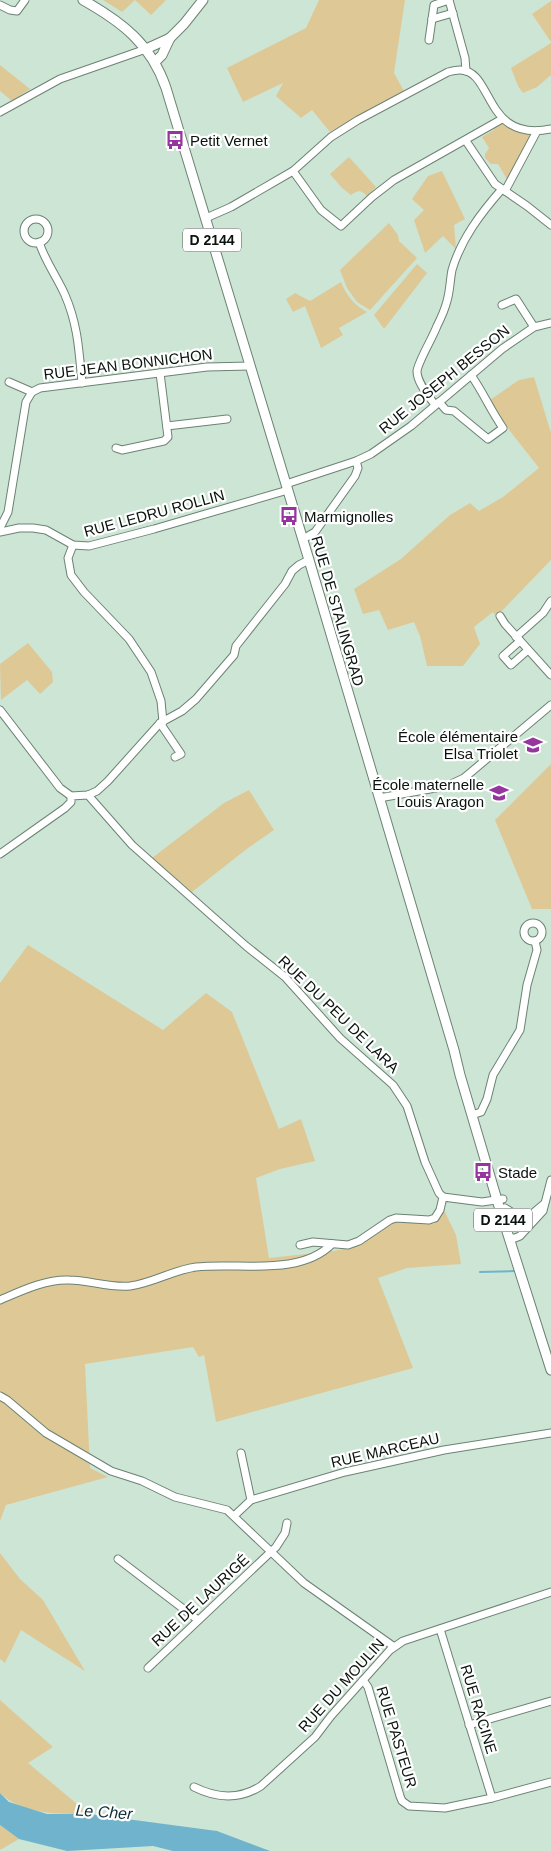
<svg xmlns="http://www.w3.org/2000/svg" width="551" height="1851" viewBox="0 0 551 1851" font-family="Arial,sans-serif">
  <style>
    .green { fill: #dec996 }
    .water { fill: #70b3cc }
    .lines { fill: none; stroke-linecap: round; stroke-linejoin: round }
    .stream { stroke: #70b3cc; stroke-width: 2 }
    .minor-casing { stroke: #6c8273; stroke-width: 9 }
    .major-casing { stroke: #6c8273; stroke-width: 11 }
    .minor { stroke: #fff; stroke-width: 7 }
    .major { stroke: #fff; stroke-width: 9 }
    .labels { text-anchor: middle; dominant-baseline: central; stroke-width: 4.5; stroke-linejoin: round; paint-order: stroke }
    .shield { fill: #fff; stroke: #545a56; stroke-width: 1 }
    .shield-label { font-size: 14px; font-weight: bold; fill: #0a130d }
    .poi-label { font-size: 15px; fill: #0a130d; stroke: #fff; text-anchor: start }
    .street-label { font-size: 15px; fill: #0a130d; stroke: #fff }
    .water-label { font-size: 16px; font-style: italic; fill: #0e2f3a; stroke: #fff }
  </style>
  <rect width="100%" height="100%" fill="#cde5d5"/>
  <g class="green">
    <path d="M103,0H166L151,15L135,0L122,12Z"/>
    <path d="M319,0H405L394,73L404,91L330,132L312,110L301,118L276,96L283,83L243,102L227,68L306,28Z"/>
    <path d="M551,1V42L532,14Z"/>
    <path d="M551,43V75L537,87L523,93L518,86L511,68Z"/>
    <path d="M0,65L30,89L12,101L0,91Z"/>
    <path d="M500,124C508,123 527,130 532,137L508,181L498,164H491L485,158V154L489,148L482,137L494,130L493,128Z"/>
    <path d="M349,157L376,187L367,196C361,190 358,190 351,195L342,188L330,174Z"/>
    <path d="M442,171L465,219L454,225L456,249L443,236L425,253L414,220L424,210L412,199L428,176Z"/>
    <path d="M389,223L398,235L399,241L417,258L370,310L357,302L347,288L340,270Z"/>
    <path d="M417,264L427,273L384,329L374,315Z"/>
    <path d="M341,282C347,296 353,304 367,312L339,328L343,335L321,348L305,306L293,312L286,299L295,293L310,301Z"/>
    <path d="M534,377L551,433V560L496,617L493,612L474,627L480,644L463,666H427L420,636L414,622L388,630L379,610L363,614L354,589L401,559L450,515L470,503L479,511L503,497L539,468L492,408L490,400L519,380Z"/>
    <path d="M28,643L52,672L53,682L40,694L27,680L1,700L0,664Z"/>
    <path d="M551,764V909H532L495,820Z"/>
    <path d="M249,790L274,830L248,848L192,892L152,858L224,803Z"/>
    <path d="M28,945L163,1030L206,993L232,1012L279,1129L301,1119L315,1161L280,1169L256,1178L269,1258L334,1251L361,1245L385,1225L394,1222L434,1224L444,1210L456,1235L461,1264L407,1268L378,1278L413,1368L216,1422L204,1355L199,1357L193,1347L85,1364L90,1468L108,1477L6,1505L0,1521V983Z"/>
    <path d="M0,1553L20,1579L43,1600L85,1671L21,1630L5,1663L0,1659Z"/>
    <path d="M0,1700L53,1747L28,1763L89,1814C59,1814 24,1815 0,1793Z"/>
    <path d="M0,1825L19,1839L0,1850Z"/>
  </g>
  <path class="water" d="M0,1793L9,1802L47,1814H89L217,1831L270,1851H173L153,1846L67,1851L19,1839L0,1825Z"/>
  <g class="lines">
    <path class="stream" d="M480,1272L515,1271"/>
    <g class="minor-casing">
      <g id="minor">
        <path d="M0,5L10,10L17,11L25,0"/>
        <path d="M432,19L453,13"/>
        <path d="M429,40L434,5L449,0L465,58L466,71"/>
        <path d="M0,112L60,79L146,49"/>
        <path d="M466,141L495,184L527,206L551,225"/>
        <path d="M293,171L321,210L341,226L372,197L394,180L502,119"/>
        <path d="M505,191L537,131"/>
        <path d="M206,218L231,207L293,171L331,137L358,120L448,72C452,71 456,70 460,70C494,70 483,143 551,129"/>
        <circle cx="36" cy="231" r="12"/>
        <path d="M39,242C45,261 57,277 65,295C78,325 79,351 82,383"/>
        <path d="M502,305L516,299L534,327"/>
        <path d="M9,382L32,392"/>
        <path d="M439,402L446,410L454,411L488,439L503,428C491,411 483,392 471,375"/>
        <path d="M435,405C429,396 417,383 417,371C418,362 433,337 437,326C441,318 445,309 447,301C450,291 450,280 452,270C461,239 481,213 502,189"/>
        <path d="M167,426L227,419"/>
        <path d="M116,448L122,450L164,441L168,437L160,373"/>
        <path d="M286,484L356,461L371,454L411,426L502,349L534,327L551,323"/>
        <path d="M0,528L8,512L26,402L32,392L40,388L207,367L250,366"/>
        <path d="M0,532L19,528H33L46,530L73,545L89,546L154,529L288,490"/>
        <path d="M303,539L315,532L355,476L358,468L356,461"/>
        <path d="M73,545L68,558L71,575L84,592L129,639L151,672L161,701L163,722"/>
        <path d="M500,616L505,624L551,675"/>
        <path d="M516,637L543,613L551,601"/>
        <path d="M520,641L503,656L511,665L528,650"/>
        <path d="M0,710L60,788L71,796"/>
        <path d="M160,723L181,754L175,757"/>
        <path d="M88,795L132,845L246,946L285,977L340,1038L393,1085L407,1106L425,1162L439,1193L443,1197"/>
        <path d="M379,798L447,786L464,778L551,705"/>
        <path d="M0,854L65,808L71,802V796L88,795L97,791L108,781L160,723L182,711L196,699L234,655L236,646L285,584L292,571L299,565L309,560"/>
        <circle cx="533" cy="932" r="9"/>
        <path d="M472,1115L481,1112L487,1099L493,1075L520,1030L527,985L537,950L535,941"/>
        <path d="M505,1208L513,1213L527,1217"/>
        <path d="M507,1230L532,1214L544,1204"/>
        <path d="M509,1238H515L520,1236L543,1211L551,1180"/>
        <path d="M300,1245L313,1242L348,1245L359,1241L390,1220L396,1218L429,1220L435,1218L440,1210L443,1197L482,1202L503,1199"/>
        <path d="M0,1300C21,1291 46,1279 69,1280C89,1280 109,1288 130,1286C153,1283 173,1270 196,1267C238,1262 299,1277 332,1244"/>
        <path d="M0,1396L7,1400L46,1433L111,1471L142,1481L175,1497L227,1510L304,1583L393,1646"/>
        <path d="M241,1453L251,1500"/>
        <path d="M234,1516L251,1500L345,1472L444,1450L551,1433"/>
        <path d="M118,1559L198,1620"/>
        <path d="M440,1629L492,1798"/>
        <path d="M148,1668L276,1547L285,1533L287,1523"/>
        <path d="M363,1680L368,1687L400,1796L402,1801L409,1806L445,1808L492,1798L551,1782"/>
        <path d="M469,1725L551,1701"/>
        <path d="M194,1787C216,1798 239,1800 261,1786L315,1737L331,1716L390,1650L403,1641L551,1592"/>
      </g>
    </g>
    <g class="major-casing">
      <g id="major">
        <path d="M83,0C122,22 151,44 166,88L309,560L454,1050L460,1075L497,1200L551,1370"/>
        <path d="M170,38L184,24L203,0"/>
        <path d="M146,49L170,38L162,55L155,62"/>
      </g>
    </g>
    <use href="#minor" class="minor"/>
    <use href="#major" class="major"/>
  </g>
  <defs>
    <g id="bus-bare" transform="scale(1.5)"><path d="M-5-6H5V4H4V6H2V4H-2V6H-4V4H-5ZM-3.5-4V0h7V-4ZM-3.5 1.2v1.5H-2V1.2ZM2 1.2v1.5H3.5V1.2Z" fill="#95359d" stroke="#fff" stroke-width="2.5" paint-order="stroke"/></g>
    <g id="school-bare" transform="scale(1.5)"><path d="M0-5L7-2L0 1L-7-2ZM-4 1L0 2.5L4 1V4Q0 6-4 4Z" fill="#95359d" stroke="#fff" stroke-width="2.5" paint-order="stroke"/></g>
  </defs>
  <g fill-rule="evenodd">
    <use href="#bus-bare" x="175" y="140"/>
    <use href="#bus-bare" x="289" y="516"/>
    <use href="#school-bare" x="533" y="745"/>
    <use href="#school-bare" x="499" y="793"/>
    <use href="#bus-bare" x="483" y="1172"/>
  </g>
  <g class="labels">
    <g class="shield">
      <rect x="183" y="228.5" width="58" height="23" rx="4"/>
      <rect x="474" y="1208.5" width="58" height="23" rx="4"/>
    </g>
    <g class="shield-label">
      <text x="212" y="240">D 2144</text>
      <text x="503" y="1220">D 2144</text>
    </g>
    <g class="poi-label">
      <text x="190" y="140">Petit Vernet</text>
      <text x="304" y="516">Marmignolles</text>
      <text x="518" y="736" text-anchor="end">École élémentaire<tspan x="518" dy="17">Elsa Triolet</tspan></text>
      <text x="484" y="784" text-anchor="end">École maternelle<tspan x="484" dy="17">Louis Aragon</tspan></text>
      <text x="498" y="1172">Stade</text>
    </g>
    <g class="street-label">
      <text transform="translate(128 364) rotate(-7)">RUE JEAN BONNICHON</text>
      <text transform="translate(444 379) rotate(-39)">RUE JOSEPH BESSON</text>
      <text transform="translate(154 513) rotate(-15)">RUE LEDRU ROLLIN</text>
      <text transform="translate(338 611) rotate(74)">RUE DE STALINGRAD</text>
      <text transform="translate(339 1014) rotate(44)">RUE DU PEU DE LARA</text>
      <text transform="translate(385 1450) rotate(-13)">RUE MARCEAU</text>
      <text transform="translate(200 1600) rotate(-43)">RUE DE LAURIGÉ</text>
      <text transform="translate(341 1685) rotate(-48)">RUE DU MOULIN</text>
      <text transform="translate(479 1709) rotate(73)">RUE RACINE</text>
      <text transform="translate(397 1737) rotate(73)">RUE PASTEUR</text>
    </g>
    <g class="water-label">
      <text transform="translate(104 1812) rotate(4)">Le Cher</text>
    </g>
  </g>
</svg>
